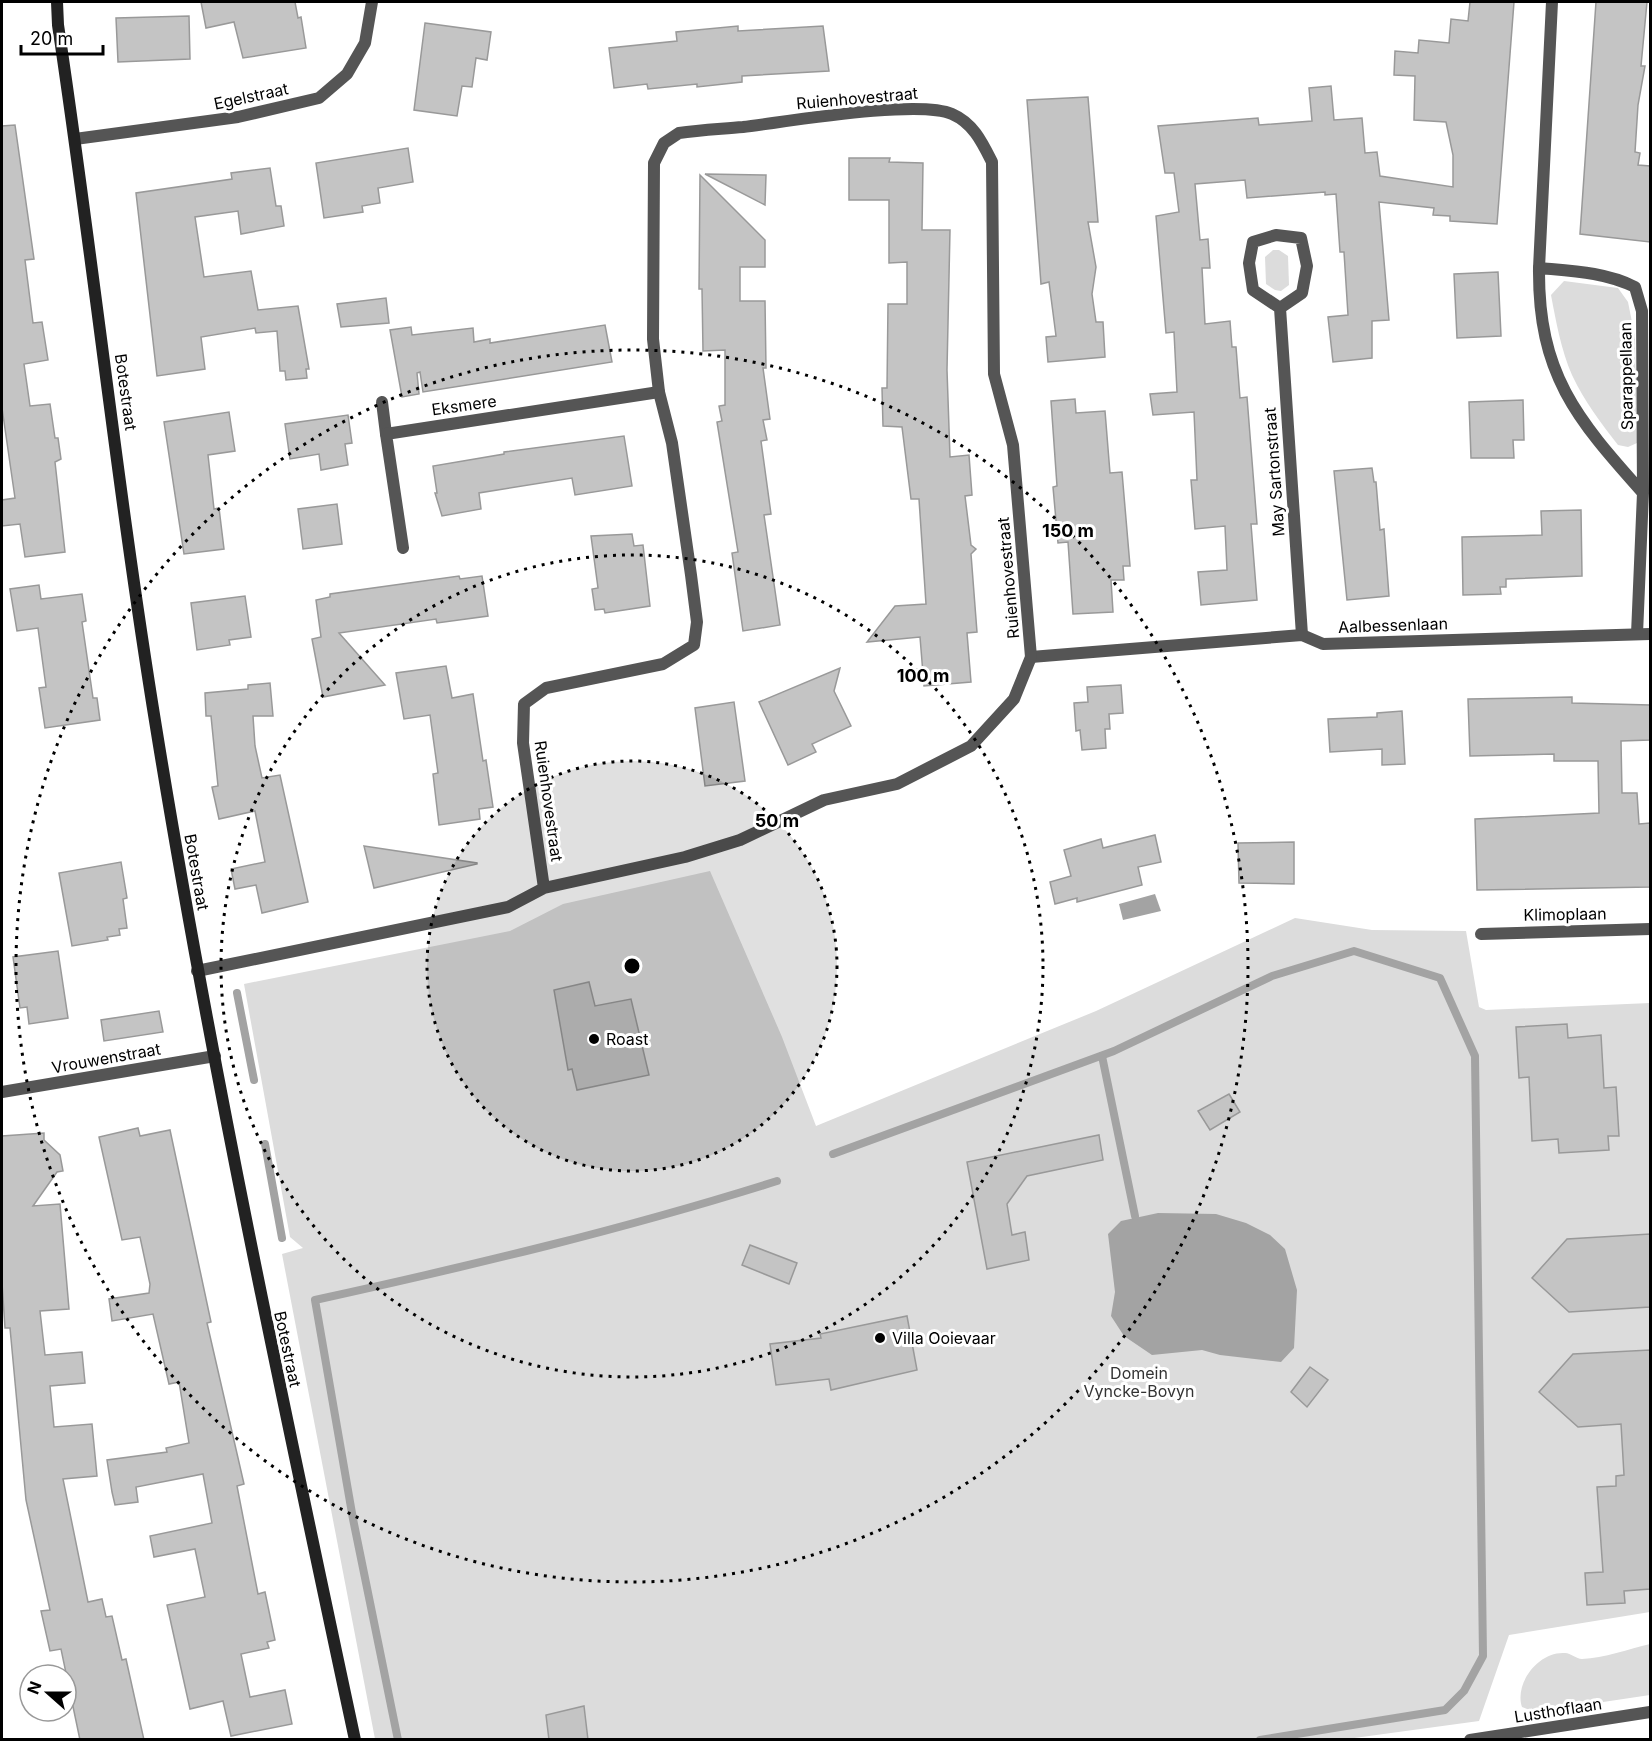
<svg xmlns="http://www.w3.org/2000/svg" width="1652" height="1741" viewBox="0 0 1652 1741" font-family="Inter,sans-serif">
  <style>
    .green { fill: #dcdcdc }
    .water { fill: #a3a3a3 }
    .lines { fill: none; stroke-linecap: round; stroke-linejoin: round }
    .stream { stroke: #a3a3a3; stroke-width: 8 }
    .building { fill: #c4c4c4; stroke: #999; stroke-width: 1.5 }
    .street { stroke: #555; stroke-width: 12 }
    .secondary { stroke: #222; stroke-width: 12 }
    .ring { fill: none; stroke: #000; stroke-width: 3; stroke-dasharray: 3 6 }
    .poi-dot { fill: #000; stroke: #fff; stroke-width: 2 }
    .labels { text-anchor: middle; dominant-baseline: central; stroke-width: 6; stroke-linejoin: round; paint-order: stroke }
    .street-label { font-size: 16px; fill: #000; stroke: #fff }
    .poi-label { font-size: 16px; fill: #000; stroke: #fff; text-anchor: start }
    .park-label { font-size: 16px; fill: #333; stroke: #fff }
    .centre { fill: #000; stroke: #fff; stroke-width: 3 }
    .ring-label { font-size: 18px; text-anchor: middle; font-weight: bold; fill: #000; stroke: #fff; stroke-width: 6; stroke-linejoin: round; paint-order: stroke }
  </style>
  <rect width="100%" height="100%" fill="#fff"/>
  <g class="green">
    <path d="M1273,250H1279L1288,256L1289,285L1281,291L1275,290L1266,284L1265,257Z"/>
    <path d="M1564,281L1618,288L1628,302L1635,337L1637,443L1628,447L1618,445C1601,423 1584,401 1572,375C1561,350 1556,321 1551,295Z"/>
    <path d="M710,871L782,1037L816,1126L1096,1011L1295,918L1372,930L1466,931L1479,1007L1486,1010L1650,1003V1612L1509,1635L1479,1721L1347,1739H375L282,1254L303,1248L290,1237L244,984L510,931L563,904Z"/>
    <path d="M1650,1644V1695L1543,1711H1532L1522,1707C1514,1683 1539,1651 1565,1653C1571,1653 1576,1659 1582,1659C1604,1658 1629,1649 1650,1644Z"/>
  </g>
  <g class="water">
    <path d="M1155,894L1161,911L1123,920L1119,904Z"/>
    <path d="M1158,1213L1216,1214L1246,1223L1270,1235L1285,1249L1297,1290L1294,1348L1281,1362L1220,1355L1202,1350L1152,1355L1124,1336L1111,1316L1115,1292L1108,1234L1121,1221Z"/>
  </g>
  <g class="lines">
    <g class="stream">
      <path d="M237,993L254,1080"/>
      <path d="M1102,1056L1135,1216"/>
      <path d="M265,1144L282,1238"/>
      <path d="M833,1154L1114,1051L1272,976L1354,951L1440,978L1475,1056L1483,1656L1464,1691L1445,1710L1260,1740"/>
      <path d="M398,1740L353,1519L315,1300C470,1266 625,1229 777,1181"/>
    </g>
  </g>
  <g class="building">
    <path d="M201,2H295L298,18L301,17L306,48L243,58L234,22L206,28Z"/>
    <path d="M1470,2H1514L1497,224L1450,221V216L1433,215L1434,208L1379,202L1389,320L1372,321V358L1333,362L1328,317L1348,315L1344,252H1340L1336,194L1325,195V192L1247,198L1245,180L1195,184L1200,240L1208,239L1210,268H1202L1205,324L1230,321L1232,347H1236L1240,398L1247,397L1257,524H1251L1257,600L1201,605L1198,572L1227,570L1225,526L1195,529L1191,480H1197L1194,412L1153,415L1150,394L1177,392L1174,332L1166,333L1156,216L1179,212L1174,173H1165L1158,126L1258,118L1259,125L1312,121L1309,88L1331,86L1334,120L1362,118L1365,153L1377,152L1380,176L1453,187V155L1446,122L1414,120L1415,76L1394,75L1395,51L1418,53L1419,40L1449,43L1451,19L1468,21Z"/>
    <path d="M1596,2H1647L1641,66H1645L1638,105L1635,152L1640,153L1638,165L1650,166V242L1580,234Z"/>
    <path d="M189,16L190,59L118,62L116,18Z"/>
    <path d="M425,23L491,32L487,60L476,58L472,87L462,86L457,116L414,110Z"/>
    <path d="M738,26V31L823,26L829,71L742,76V82L697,87V84L648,89L647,84L614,88L609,48L677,41L676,32Z"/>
    <path d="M1088,97L1098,222H1088L1096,267L1092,294L1096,322H1103L1105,357L1048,362L1046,337L1056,336L1049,282L1041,284L1027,100Z"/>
    <path d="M15,125L34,259L25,260L33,323L42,322L48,360L24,364L30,406L50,404L55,438H58L61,459L55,462L65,552L25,557L20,524L2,526V500L15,498L2,408V126Z"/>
    <path d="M408,148L413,182L378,188L380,203L362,206L363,212L324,218L316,163Z"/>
    <path d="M849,158H890L889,162L923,163L922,230H950L947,370L950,457L969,455L972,495L965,496L971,545L976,549L971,554L977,632L967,633L971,682L924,686L920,637L867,642L895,606L926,604L919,499H911L902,427L883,426L882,388H887L888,304H907V262L889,263V200H849Z"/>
    <path d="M270,168L276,206H281L284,226L241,234L238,211L195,217L204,277L251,271L258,310L298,306L309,369H306L307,378L286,380L285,371H280L277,331L256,333L255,328L201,337L205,369L157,376L136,193L232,179L231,173Z"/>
    <path d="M705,174L766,175L765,205Z"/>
    <path d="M700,175L765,240V267H740V301H765L766,368H763L770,419L763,420L767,440L761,441L771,514L764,515L780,625L743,631L732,553L738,552L717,422L722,421L719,406L725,405V350L703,351L702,289H699Z"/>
    <path d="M1498,272L1501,336L1457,338L1454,274Z"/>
    <path d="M386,298L389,323L341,327L337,304Z"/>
    <path d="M605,325L612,362L423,392L420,372L417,373L419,394L402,397L390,330L411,327L412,335L473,328L474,342L490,339V343Z"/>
    <path d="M1075,399L1076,413L1105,411L1110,473L1122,472L1130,566H1123L1124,580H1111L1113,612L1073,614L1068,542L1058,543L1053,487L1057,486L1051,401Z"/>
    <path d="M1523,400L1524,440H1513L1514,458H1471L1469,402Z"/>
    <path d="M229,412L235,451L208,455L214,509L219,508L224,549L184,554L164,422Z"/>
    <path d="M348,415L352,443L345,444L348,465L321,470L319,454L290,459L285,424Z"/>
    <path d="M624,436L632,486L575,495L572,478L479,493L481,509L442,516L435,493H437L433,466L504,454V452Z"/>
    <path d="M1372,468L1374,482H1376L1380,530L1384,529L1389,596L1347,600L1334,471Z"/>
    <path d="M337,504L342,544L303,549L298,509Z"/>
    <path d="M1581,510L1582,576L1506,579V587H1500L1501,594L1463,595L1462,537L1542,535L1541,511Z"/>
    <path d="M632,534L634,546L643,545L650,606L605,613L604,609L595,610L592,589L598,588L591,536Z"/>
    <path d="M459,576L460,579L482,576L488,616L437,623L436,619L339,633L385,685L323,697L312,639L321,637L316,600L330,597V594Z"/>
    <path d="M39,585L41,599L82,594L86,621L82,622L93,698H97L100,720L45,728L39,688L46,687L38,628L17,631L10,589Z"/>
    <path d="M245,596L251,637L229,640L230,645L197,650L191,603Z"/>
    <path d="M446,666L452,698L473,694L483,761L486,760L493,807L479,809L480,819L439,825L433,774L438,773L430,715L404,719L396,673Z"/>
    <path d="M840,668L834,691L851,726L812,744L816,752L788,765L759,702Z"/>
    <path d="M270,683L273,716H253L255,746L262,778L280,775L308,902L262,913L256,885L235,889L231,869L265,862L255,811L219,819L212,787L218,786L211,716H206L205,693L248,689V685Z"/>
    <path d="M1121,685L1123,713L1109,714L1110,729H1105L1106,748L1082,750L1080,730L1076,731L1074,703L1088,702L1087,687Z"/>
    <path d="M1572,697V703L1650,705V740L1621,741L1622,793H1637L1639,824L1650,823V887L1477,890L1475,819L1599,813L1598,761H1554V754L1470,756L1468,699Z"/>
    <path d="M734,702L745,781L705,786L695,708Z"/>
    <path d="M1402,711L1405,764L1382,765V749L1330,752L1328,719L1377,717V713Z"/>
    <path d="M1155,835L1161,862L1138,867L1142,885L1077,902V898L1055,904L1050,882L1071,876L1064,850L1101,839L1103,848Z"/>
    <path d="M1294,842V884L1239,883L1238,843Z"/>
    <path d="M364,846L477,863V864L374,888Z"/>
    <path d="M121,862L127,898L123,899L127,928L119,929L120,935L107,937L108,940L72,946L59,873Z"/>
    <path d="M58,951L68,1018L29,1024L27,1007L20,1008L13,957Z"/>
    <path d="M589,982L595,1006L631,999L649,1075L577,1090L572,1069L568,1070L554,990Z"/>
    <path d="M159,1011L163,1032L104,1041L101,1020Z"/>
    <path d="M1567,1024L1568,1038L1601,1035L1604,1088L1616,1087L1619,1136H1608L1609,1150L1559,1153L1558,1139L1532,1141L1529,1077L1519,1078L1516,1027Z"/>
    <path d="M1229,1094L1240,1112L1210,1130L1198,1111Z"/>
    <path d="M138,1128L140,1136L170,1130L211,1322L207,1323L244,1484L237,1486L258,1594L265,1592L275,1640L267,1642L269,1648L241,1654L250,1697L285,1690L292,1724L231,1736L223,1701L190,1709L167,1605L205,1597L195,1549L154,1557L150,1536L212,1523L203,1474L136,1487L138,1502L115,1505L112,1492L107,1460L167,1452L166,1448L189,1443L179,1382L169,1384L153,1314L112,1321L109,1299L149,1293L150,1284L140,1237L122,1240L99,1137Z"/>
    <path d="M44,1133V1140L60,1155L63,1171L57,1172L33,1206L60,1204L69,1309L40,1311L45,1355L82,1352L85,1383L50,1386L54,1427L92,1424L97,1476L63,1479L88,1602L102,1599L106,1617L112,1616L122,1660L126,1659L144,1740H80L61,1649L50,1651L41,1611L50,1610L26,1500L10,1328H5L2,1283V1136Z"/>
    <path d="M1099,1135L1103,1160L1027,1176L1007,1204L1012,1235L1025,1232L1029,1260L987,1269L967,1162Z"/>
    <path d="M1650,1234V1307L1569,1312L1532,1278L1567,1239Z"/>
    <path d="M750,1245L797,1263L789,1284L742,1265Z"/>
    <path d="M907,1316L917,1370L831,1390L829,1379L776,1385L770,1344L821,1338L820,1334Z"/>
    <path d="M1650,1350V1589L1624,1591L1625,1603L1587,1605L1585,1573L1603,1572L1597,1487L1616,1486V1476L1624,1475L1621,1424L1578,1427L1539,1392L1573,1354Z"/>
    <path d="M1310,1367L1328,1380L1307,1407L1291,1392Z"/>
    <path d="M584,1706L588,1740H549L546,1715Z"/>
  </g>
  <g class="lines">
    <g class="street">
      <path d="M75,139L238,117L319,98L347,74L365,43L372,2"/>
      <path d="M1539,268L1552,2"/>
      <path d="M1280,308L1253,290L1249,263L1253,242L1276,235L1301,238L1307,266L1302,293L1280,308L1302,635"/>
      <path d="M382,402L386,434"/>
      <path d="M403,548L386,434L659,392"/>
      <path d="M1637,634L1643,493L1642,311L1635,287C1605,272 1572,271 1539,268C1538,374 1576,418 1643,493"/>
      <path d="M1031,657L1302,635L1323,644L1650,634"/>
      <path d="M1481,934L1650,929"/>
      <path d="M197,971L508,907L544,888L685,857L740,840L824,800L897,784L971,746L1014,699L1031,657L1013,445L994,374L992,162C982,142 973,123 952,114C918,99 785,122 743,127C722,129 700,130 679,133L664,143L654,163L653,339L659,392L672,443L691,575L697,622L694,645L663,664L546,688L524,704L523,743L544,888"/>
      <path d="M2,1092L215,1056"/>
      <path d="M1470,1740L1650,1712"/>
    </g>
    <path class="secondary" d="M57,2L58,25C93,258 118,494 156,727C211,1067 283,1403 355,1740"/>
  </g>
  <circle cx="632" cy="966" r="205" fill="#000" fill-opacity=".12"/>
  <g class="ring">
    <circle cx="632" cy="966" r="205"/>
    <circle cx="632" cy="966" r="411"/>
    <circle cx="632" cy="966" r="616"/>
  </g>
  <g class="poi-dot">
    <circle cx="594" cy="1039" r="6"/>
    <circle cx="880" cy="1338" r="6"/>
  </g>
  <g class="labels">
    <g class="street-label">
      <text transform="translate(251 96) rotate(-12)">Egelstraat</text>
      <text transform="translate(857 98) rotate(-5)">Ruienhovestraat</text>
      <text transform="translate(1626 376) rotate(-91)">Sparappellaan</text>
      <text transform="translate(126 392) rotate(82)">Botestraat</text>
      <text transform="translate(464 405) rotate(-8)">Eksmere</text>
      <text transform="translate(1274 472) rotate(-94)">May Sartonstraat</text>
      <text transform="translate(1008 578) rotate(-95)">Ruienhovestraat</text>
      <text transform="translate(1393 625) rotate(-2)">Aalbessenlaan</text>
      <text transform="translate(549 801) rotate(82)">Ruienhovestraat</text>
      <text transform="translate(197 872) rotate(80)">Botestraat</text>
      <text transform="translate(1565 914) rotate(-1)">Klimoplaan</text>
      <text transform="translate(106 1058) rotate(-10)">Vrouwenstraat</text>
      <text transform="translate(288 1349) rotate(78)">Botestraat</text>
      <text transform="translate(1558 1710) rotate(-9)">Lusthoflaan</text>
    </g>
    <g class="poi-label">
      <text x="606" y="1039">Roast</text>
      <text x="892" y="1338">Villa Ooievaar</text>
    </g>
    <g class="park-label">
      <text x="1139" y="1373">Domein<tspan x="1139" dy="18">Vyncke-Bovyn</tspan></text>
    </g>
  </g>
  <circle cx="632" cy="966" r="9" class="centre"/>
  <g class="ring-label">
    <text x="1068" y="537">150 m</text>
    <text x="923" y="682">100 m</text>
    <text x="777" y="827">50 m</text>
  </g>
  <rect width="1652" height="1741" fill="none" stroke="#000000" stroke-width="6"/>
  <g transform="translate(48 1693) rotate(291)"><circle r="28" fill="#ffffff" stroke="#999999" stroke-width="1.5"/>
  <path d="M0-4.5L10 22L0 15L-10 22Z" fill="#000000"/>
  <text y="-9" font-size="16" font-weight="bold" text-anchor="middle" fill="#000000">N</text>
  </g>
  <path d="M21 45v9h82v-9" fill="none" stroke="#000000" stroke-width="3"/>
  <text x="30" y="45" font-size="18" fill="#000000" stroke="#ffffff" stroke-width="4.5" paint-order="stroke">20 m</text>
</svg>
